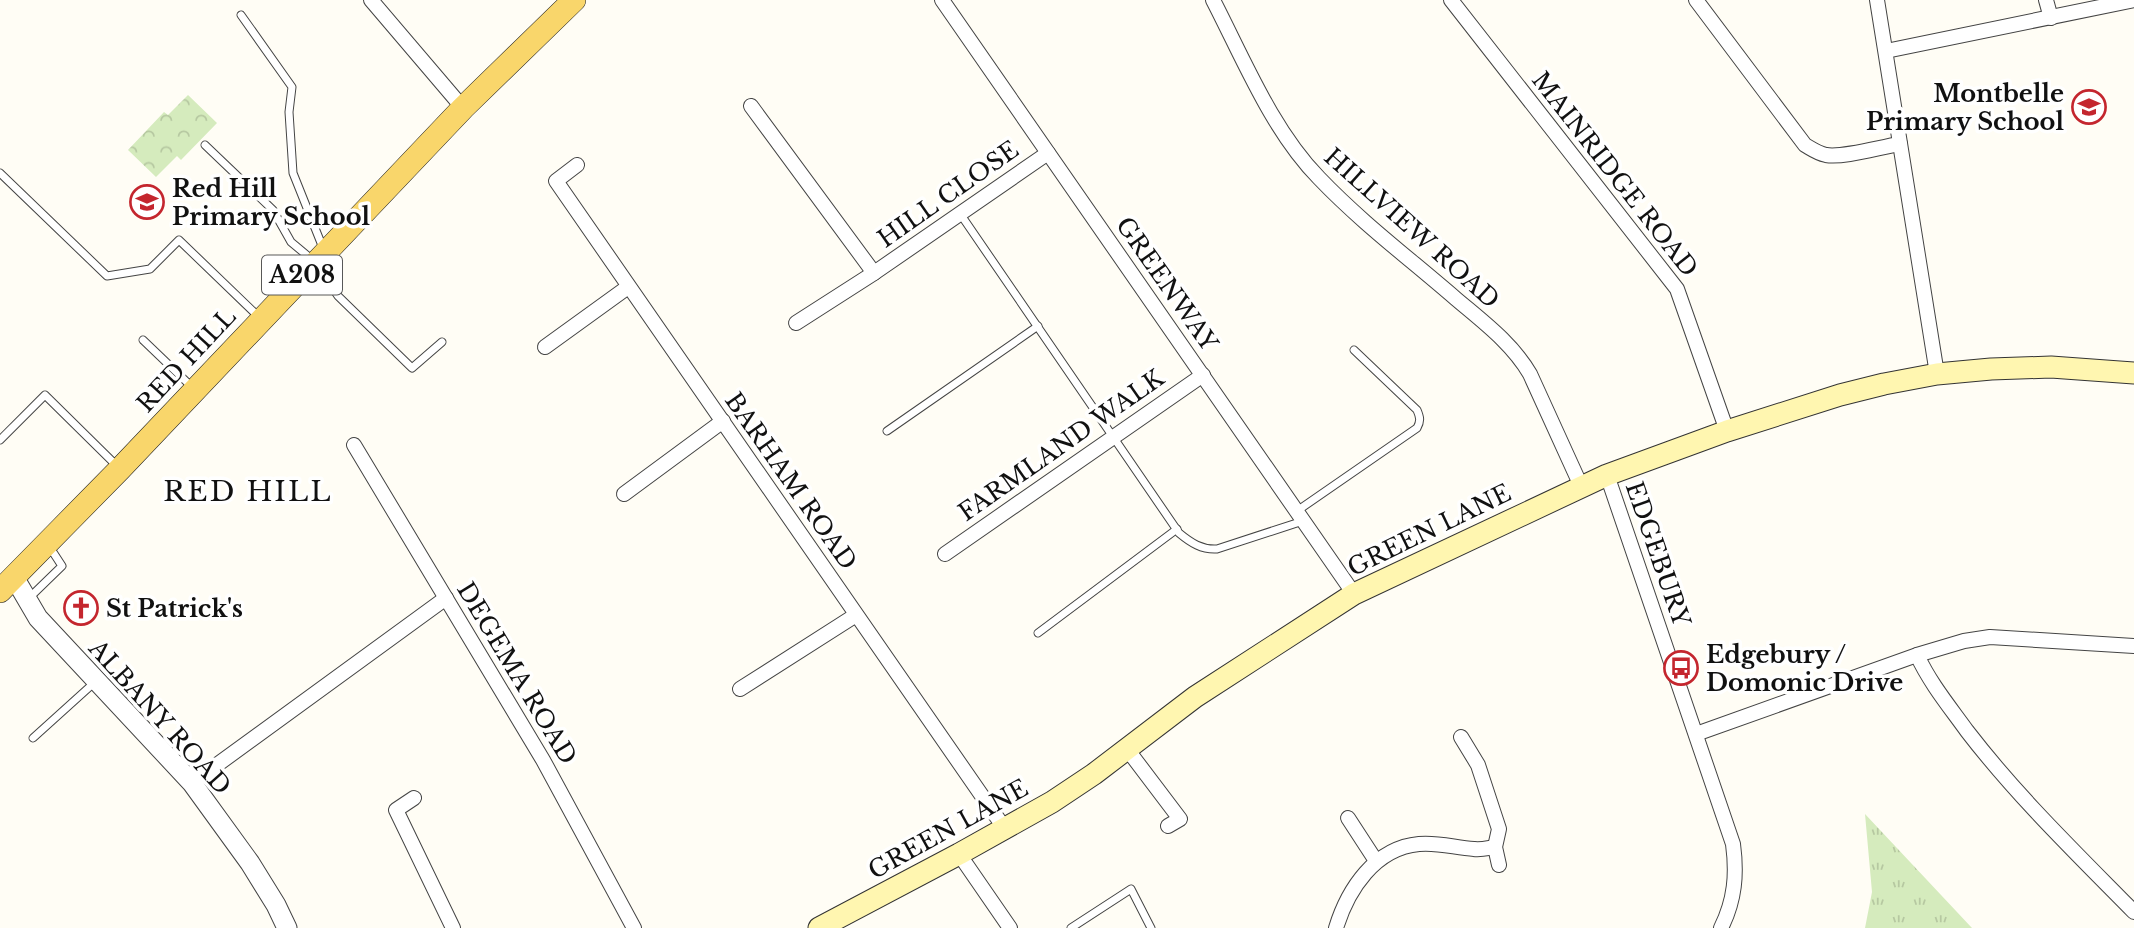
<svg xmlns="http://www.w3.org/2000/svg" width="2134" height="928" viewBox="0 0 2134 928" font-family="'Libre Baskerville',serif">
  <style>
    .grass { fill: url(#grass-tufts) }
    .park { fill: url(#park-crowns) }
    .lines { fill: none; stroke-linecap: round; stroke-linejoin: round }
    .service-casing { stroke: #444; stroke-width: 9 }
    .minor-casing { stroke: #444; stroke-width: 16 }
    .tertiary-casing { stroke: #444; stroke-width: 21 }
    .secondary-casing { stroke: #333; stroke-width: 23 }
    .primary-casing { stroke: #222; stroke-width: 24 }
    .service { stroke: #fff; stroke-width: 7 }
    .minor { stroke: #fff; stroke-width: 14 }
    .tertiary { stroke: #fff; stroke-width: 19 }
    .secondary { stroke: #fff6b0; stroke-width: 21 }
    .primary { stroke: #f9d66b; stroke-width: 23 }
    .labels { text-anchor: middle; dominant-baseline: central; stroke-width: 7; stroke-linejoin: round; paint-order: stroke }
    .shield { fill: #fff; stroke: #585858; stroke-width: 2 }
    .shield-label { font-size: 23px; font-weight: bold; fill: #111 }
    .poi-label { font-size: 24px; font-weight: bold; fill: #111; stroke: #fff; text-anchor: start }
    .street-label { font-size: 24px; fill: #111; stroke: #fff }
    .quarter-label { font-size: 28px; letter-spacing: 2px; fill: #111; stroke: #fff }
  </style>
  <defs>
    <pattern id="grass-tufts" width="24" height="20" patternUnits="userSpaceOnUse" patternTransform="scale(1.75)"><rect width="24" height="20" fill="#d5ebbd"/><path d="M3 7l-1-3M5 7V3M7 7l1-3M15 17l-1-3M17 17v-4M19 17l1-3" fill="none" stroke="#b6c8a1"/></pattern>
    <pattern id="park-crowns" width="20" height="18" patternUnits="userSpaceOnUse" patternTransform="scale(1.75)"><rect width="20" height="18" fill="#d5ebbd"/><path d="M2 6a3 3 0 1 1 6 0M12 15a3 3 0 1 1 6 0" fill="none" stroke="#b6c8a1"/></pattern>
  </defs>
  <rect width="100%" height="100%" fill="#fffdf5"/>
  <path class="grass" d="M1865,814L1972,928H1865L1872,892Z"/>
  <path class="park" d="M188,95L217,123L181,160L177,156L156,177L128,150L164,112L168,115Z"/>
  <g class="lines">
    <g class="service-casing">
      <g id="service">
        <path d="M241,15L292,87L289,112L293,173L323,248"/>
        <path d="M205,145L273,210L291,242L315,262L338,296L412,368L442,342"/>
        <path d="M0,173L107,276L150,269L179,240L260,318"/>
        <path d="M961,215L1179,533C1191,543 1202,550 1217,549L1303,521"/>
        <path d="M143,340L192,387"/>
        <path d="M887,431L1038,326"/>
        <path d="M0,440L45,395L117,466"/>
        <path d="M1297,511L1417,428C1421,421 1420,417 1417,410L1354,350"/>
        <path d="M28,599L62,566L49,546"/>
        <path d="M1038,633L1177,529"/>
        <path d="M33,738L95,682"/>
        <path d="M1071,928L1131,889L1151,928"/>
      </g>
    </g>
    <g class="minor-casing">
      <g id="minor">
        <path d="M371,0L463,108"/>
        <path d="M942,0L1354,594"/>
        <path d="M1213,0C1244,60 1272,130 1319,178C1361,222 1410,259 1455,298C1482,321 1512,343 1530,374L1581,486"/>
        <path d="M1451,0L1677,289L1727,431"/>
        <path d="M1696,0L1805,145C1812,149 1817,153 1826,155C1844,158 1880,147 1900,144"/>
        <path d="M1877,0L1937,374"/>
        <path d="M2046,0L2051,18"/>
        <path d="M1886,51L2134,0"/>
        <path d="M751,106L874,273L1048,153"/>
        <path d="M577,165L556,181L1005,829"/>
        <path d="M796,323L874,273"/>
        <path d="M545,347L628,287"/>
        <path d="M354,445L543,760L634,928"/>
        <path d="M1607,475L1733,844C1737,874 1735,900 1721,928"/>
        <path d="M624,494L723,421"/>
        <path d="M945,554L1203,375"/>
        <path d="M1917,655C1930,683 1949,706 1967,731C2017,796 2076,853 2134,912"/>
        <path d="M740,689L856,615"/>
        <path d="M1696,734L1917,655L1964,641L1990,637L2134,646"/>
        <path d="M1461,737L1478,765L1499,829L1495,847L1499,865"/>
        <path d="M1127,749L1180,819L1168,826"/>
        <path d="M192,783L446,598"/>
        <path d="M414,798L396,810L453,928"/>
        <path d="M1348,818L1376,861"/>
        <path d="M959,854L1010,928"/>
        <path d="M1336,928C1348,889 1375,848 1419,844C1438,842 1456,848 1474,849C1481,850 1488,848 1495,847"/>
      </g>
    </g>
    <g class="tertiary-casing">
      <path id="tertiary" d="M14,577L38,618L192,783L250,863L276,905L287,928"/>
    </g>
    <g class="secondary-casing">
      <path id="secondary" d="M819,928L959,854L1052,802L1094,774L1195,697L1354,594L1607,475L1727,431L1840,395L1884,384L1937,374L1991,369L2051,367L2134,373"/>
    </g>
    <g class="primary-casing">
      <path id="primary" d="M0,591L120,469L463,108L574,0"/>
    </g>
    <use href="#service" class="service"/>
    <use href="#minor" class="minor"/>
    <use href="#tertiary" class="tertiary"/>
    <use href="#secondary" class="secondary"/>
    <use href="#primary" class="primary"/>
  </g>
  <defs>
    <g id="school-ring" transform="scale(1.75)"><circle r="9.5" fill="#fff" stroke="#c4262e" stroke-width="1.5"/><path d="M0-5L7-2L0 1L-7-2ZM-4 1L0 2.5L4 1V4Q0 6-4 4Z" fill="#c4262e"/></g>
    <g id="church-ring" transform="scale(1.75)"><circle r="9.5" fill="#fff" stroke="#c4262e" stroke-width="1.5"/><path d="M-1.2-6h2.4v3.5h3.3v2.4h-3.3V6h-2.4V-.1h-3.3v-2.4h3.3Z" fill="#c4262e"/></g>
    <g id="bus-ring" transform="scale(1.75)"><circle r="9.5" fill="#fff" stroke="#c4262e" stroke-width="1.5"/><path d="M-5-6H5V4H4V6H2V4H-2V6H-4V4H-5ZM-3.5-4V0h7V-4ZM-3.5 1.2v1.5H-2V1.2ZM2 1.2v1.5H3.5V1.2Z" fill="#c4262e"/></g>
  </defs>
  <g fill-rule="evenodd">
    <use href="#school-ring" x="2089" y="107"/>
    <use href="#school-ring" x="147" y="202"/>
    <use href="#church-ring" x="81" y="608"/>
    <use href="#bus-ring" x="1681" y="668"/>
  </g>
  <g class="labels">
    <rect class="shield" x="262" y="255.5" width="80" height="39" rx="5"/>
    <g class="shield-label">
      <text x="302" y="275">A208</text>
    </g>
    <g class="poi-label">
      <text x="2064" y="93" text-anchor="end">Montbelle<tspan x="2064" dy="28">Primary School</tspan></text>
      <text x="172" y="188">Red Hill<tspan x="172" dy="28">Primary School</tspan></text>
      <text x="106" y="608">St Patrick's</text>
      <text x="1706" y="654">Edgebury /<tspan x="1706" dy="28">Domonic Drive</tspan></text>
    </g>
    <g class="street-label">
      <text transform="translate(1615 174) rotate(52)">MAINRIDGE ROAD</text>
      <text transform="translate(948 194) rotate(-35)">HILL CLOSE</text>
      <text transform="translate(1412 228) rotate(42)">HILLVIEW ROAD</text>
      <text transform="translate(1167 284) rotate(55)">GREENWAY</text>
      <text transform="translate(186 360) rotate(-47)">RED HILL</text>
      <text transform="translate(1061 445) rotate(-35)">FARMLAND WALK</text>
      <text transform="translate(791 481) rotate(55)">BARHAM ROAD</text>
      <text transform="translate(1429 530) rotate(-26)">GREEN LANE</text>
      <text transform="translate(1658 554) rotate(71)">EDGEBURY</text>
      <text transform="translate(517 673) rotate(59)">DEGEMA ROAD</text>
      <text transform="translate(160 717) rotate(48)">ALBANY ROAD</text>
      <text transform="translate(948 829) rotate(-29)">GREEN LANE</text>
    </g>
    <g class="quarter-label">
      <text x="248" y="491">RED HILL</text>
    </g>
  </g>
</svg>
